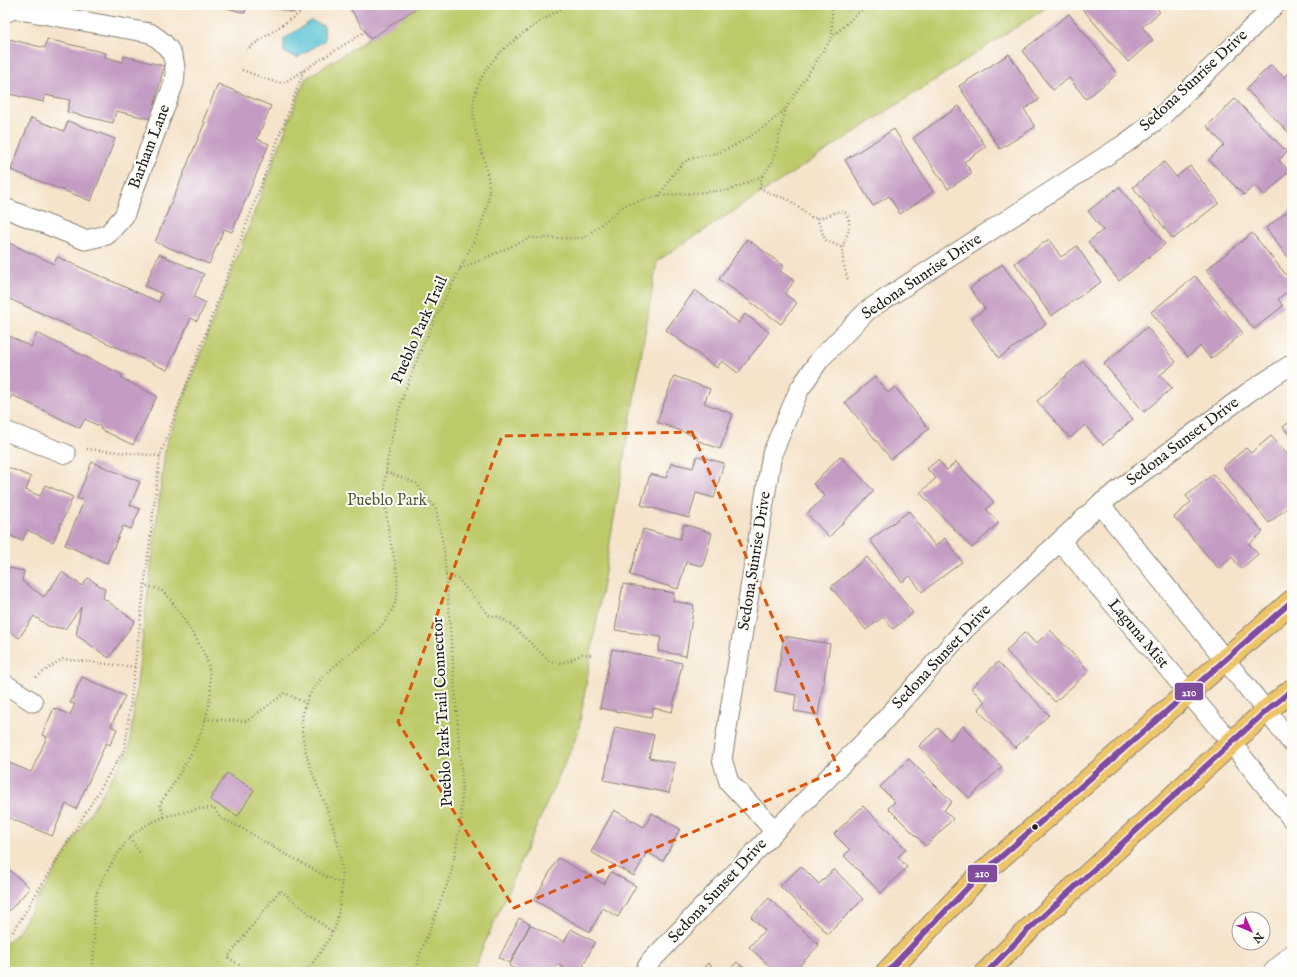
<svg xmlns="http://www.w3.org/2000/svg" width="1297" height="977" viewBox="0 0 1297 977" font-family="'IM FELL English',serif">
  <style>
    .green { fill: #bdca6b; stroke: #6c7344 }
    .water { fill: #5bc5d6; stroke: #3c7079 }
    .building { fill: #c49cc3 }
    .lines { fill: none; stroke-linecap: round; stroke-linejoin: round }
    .minor-casing { stroke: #888073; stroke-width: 21 }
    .primary-casing { stroke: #888073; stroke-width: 24 }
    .path { stroke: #888073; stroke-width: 2.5; stroke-dasharray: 1 3; stroke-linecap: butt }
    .minor { stroke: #fff; stroke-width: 19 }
    .primary { stroke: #eec469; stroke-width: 22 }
    .bus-1-casing { stroke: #fdfcf7; stroke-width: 9 }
    .bus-1 { stroke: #804c9e; stroke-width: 6 }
    .marked { fill: none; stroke: #de560d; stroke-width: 3; stroke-dasharray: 8 5; stroke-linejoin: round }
    .bus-dot { fill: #1c1c1c; stroke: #fdfcf7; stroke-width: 1.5 }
    .labels { text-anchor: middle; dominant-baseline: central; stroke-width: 4; stroke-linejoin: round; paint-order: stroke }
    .street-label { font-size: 16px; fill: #1c1c1c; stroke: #fdfcf7 }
    .park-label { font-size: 16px; fill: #545938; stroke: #fdfcf7 }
    .line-badge { stroke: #fdfcf7; stroke-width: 1.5 }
    .badge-label { font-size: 11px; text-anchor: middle; font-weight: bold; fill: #fff }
  </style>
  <rect width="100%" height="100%" fill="#fdfcf7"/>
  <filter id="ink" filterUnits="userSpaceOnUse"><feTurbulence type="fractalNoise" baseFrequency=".025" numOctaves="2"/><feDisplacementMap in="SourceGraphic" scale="8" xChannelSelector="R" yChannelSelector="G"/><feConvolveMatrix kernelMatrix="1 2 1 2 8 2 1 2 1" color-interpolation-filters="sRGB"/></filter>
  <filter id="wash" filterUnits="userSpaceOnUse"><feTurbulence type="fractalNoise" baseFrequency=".012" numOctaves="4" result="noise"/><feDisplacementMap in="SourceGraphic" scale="16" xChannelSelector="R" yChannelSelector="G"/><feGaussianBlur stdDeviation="0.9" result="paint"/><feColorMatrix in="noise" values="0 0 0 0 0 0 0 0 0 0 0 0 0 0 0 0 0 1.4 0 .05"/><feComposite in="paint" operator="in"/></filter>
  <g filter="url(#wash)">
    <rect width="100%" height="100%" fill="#f5e3ca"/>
    <path class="green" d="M420,5H1050L657,261L578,733L472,972H5V943L16,935L129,749L166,444L305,79Z"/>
    <path class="water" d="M311,21L324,26L325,40L297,58L284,52V39Z"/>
    <g id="blocks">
      <g class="building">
        <path d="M216,5H247L245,13Z"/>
        <path d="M262,5H296L294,13Z"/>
        <path d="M348,5H417L418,7L370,39Z"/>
        <path d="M1079,5H1154L1160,12L1142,27L1153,40L1128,62Z"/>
        <path d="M1069,14L1117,74L1086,99L1069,78L1053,90L1022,51Z"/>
        <path d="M9,39L45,48L47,39L106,53L105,57L123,62L124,56L164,66L151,119L116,111L113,123L67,112L70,100L45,95L44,102L5,93V57Z"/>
        <path d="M1009,54L1039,100L1024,109L1035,127L1000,149L959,86Z"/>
        <path d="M1271,65L1284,77L1292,69V136L1246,89Z"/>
        <path d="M218,84L271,106L257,139L269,144L232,232L224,229L209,264L155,242L205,122L203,121Z"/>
        <path d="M1235,99L1287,152L1279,160L1289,171L1265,195L1255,185L1244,195L1209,160L1224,145L1207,126Z"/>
        <path d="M959,106L986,147L964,162L972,173L948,189L913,138Z"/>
        <path d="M31,118L64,131L68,121L115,139L91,201L11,170Z"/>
        <path d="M894,129L933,192L900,214L889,196L873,206L845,160Z"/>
        <path d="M1164,162L1176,177L1190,166L1219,203L1173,239L1133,187Z"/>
        <path d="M1119,187L1165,244L1119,281L1088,242L1103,230L1088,211Z"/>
        <path d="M1292,208V263L1266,228Z"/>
        <path d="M1252,233L1292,282V288L1278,299L1283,306L1254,329L1206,270Z"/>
        <path d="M747,239L784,266L780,271L794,281L785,294L797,303L781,324L719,279Z"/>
        <path d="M1049,239L1061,257L1077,246L1101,282L1051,316L1015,263Z"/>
        <path d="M5,241L54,264L57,257L159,302L162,294L145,286L159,254L204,274L194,297L206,303L197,321L191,318L167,370L5,297Z"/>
        <path d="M1002,264L1046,324L999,358L971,319L985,309L970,288Z"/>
        <path d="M1195,276L1243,333L1211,359L1200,346L1188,357L1151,312Z"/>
        <path d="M695,290L739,323L745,314L769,332L738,373L722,361L717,368L666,330Z"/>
        <path d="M1147,327L1176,362L1160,375L1172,388L1144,412L1104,364Z"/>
        <path d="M37,333L123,375L121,378L157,396L133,445L100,429L101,427L85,419L80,428L12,395L10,399L5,396V334L31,347Z"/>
        <path d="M1083,361L1133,419L1103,445L1085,425L1070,438L1037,401Z"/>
        <path d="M674,376L710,389L704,403L733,414L720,449L696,440L697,437L657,422Z"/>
        <path d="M875,377L888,393L895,387L929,429L891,459L845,402Z"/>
        <path d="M1292,420V439L1283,427Z"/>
        <path d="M1271,436L1292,460V504L1269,523L1223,467L1246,448L1251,453Z"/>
        <path d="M697,456L724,463L714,498L696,493L689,518L641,505L650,474L666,478L671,463L693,468Z"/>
        <path d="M840,456L874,491L829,537L807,514L825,496L813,484Z"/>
        <path d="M938,460L947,470L956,462L994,502L986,509L999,523L972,548L920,493L936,478L927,469Z"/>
        <path d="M92,462L140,482L130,505L140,509L131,529L123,526L107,563L65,545L84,501L77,498Z"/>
        <path d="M5,466L31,477L26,490L40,496L45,485L73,497L53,542L27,530L22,541L7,534L10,525L5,523Z"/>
        <path d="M1213,474L1263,532L1249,544L1258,554L1241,569L1232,557L1219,569L1174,517L1191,502L1186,496Z"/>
        <path d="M909,511L935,546L945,538L962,562L922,592L910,576L902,582L870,540Z"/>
        <path d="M684,524L712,533L703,566L686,562L678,589L630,575L643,529L680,539Z"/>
        <path d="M867,557L913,613L893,629L883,617L866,630L831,587Z"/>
        <path d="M5,567L24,571L22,581L44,597L62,572L82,586L88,578L105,589L103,598L135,621L109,658L76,635L81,607L65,629L48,626L34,616L19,638L5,628Z"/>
        <path d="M623,584L674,593L673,601L694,605L686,656L658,651L661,637L615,630Z"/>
        <path d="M1050,630L1089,671L1055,702L1006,651L1025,632L1036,644Z"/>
        <path d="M784,636L830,644L818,715L794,711L796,695L775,691Z"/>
        <path d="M612,649L682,663L672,712L653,708L651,718L600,708Z"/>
        <path d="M998,662L1049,715L1015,748L978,710L985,702L971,688Z"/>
        <path d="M82,677L125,696L111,726L117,729L110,745L106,743L76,809L66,804L52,836L5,816V761L31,772L47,737L42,735L54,708L70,715L75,704L70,703Z"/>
        <path d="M963,726L1002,767L969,798L919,746L938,728L950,740Z"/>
        <path d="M615,727L654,735L649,758L675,763L669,793L604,780Z"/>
        <path d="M909,759L952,802L944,810L953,819L926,846L888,808L895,802L880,787Z"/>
        <path d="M227,773L254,790L238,816L210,800Z"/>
        <path d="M863,806L906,849L898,857L907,867L881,893L844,856L850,850L834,834Z"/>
        <path d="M614,810L644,827L652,813L680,829L663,861L647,852L634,876L591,852Z"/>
        <path d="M558,858L604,884L611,872L636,886L618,917L603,908L590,932L534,900Z"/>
        <path d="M5,866L30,888L5,915Z"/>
        <path d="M801,866L819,884L834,869L863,899L828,934L780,886Z"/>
        <path d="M769,898L819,945L794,972H776L749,947L765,930L751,917Z"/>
        <path d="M519,918L530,924L510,963L499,958Z"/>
        <path d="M530,925L564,942L571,929L595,942L580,972H571L557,964L553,972H521L509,966Z"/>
        <path d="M737,962L748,972H728Z"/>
        <path d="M708,963L718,972H699Z"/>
      </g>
    </g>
  </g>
  <g filter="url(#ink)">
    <use href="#blocks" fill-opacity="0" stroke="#888073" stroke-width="1"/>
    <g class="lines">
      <g class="minor-casing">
        <g id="minor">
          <path d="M5,13L14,9L150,33C171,46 178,58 174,83L124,216L107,235L85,240L5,208"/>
          <path d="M5,431L66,454"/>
          <path d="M1100,504L1292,743"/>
          <path d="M1060,541L1232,744L1292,819"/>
          <path d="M5,684L33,702"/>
          <path d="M775,831L729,782L722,759L772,454L799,390L820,359L868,310L1126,143L1162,116L1275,5"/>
          <path d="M644,972L651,961L775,831L875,731L965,629L1100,504L1249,392L1292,364"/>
          <path d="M1273,972L1292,954"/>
        </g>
      </g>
      <g class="primary-casing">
        <g id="primary">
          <path d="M887,972L977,878L1292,601"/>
          <path d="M987,972L1027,931L1266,711L1292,690"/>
        </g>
      </g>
      <g class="path">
        <path d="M832,5V37"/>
        <path d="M246,50L311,5"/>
        <path d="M242,70L277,83L285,82L366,31"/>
        <path d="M763,176L773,161L786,108L832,37L867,5"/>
        <path d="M659,196C666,186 673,172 682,164C692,155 708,156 720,152C741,144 771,124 786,108"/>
        <path d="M817,218L825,240L843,248"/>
        <path d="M460,269L530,238H584L625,205L658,196L730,190L762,176L760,188L774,195L788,199L812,218H821L840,211L846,213C855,230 843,235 843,251C842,261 845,270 848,280"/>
        <path d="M87,449L160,456"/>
        <path d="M386,472L416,483L436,509L444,550L462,780L461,821L451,874L419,957L417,972"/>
        <path d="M446,575L458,579L489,615L499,617L513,626L548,660L557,663L567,662L582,654L591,655"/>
        <path d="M36,677L62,659L135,667"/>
        <path d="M205,719L247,721L285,693L306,703"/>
        <path d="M164,817L197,809L214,808L220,818L240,827L278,850L341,884"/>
        <path d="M130,838L140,853"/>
        <path d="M5,932H13L125,748L160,456L304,70"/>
        <path d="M92,972C96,947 92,921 96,896C97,886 122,845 130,838C139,828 152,822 164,817L160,804C185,765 218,719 209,670C207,654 196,639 188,626C183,618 168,593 160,590C156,588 150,587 145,585"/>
        <path d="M249,972L228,957L280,890L332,932"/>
        <path d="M305,972C316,959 327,943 335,928C337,922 338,914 339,908C346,869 339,841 325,804C315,779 303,754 302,726C301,667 375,652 394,606C403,582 393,558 389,534C386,514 384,492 386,472C396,385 442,306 480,229C484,216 489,204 489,190C489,169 479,148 475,127C462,66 523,32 567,5"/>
      </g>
      <use href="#minor" class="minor"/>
      <use href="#primary" class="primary"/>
      <g class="bus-1-casing">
        <g id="bus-1">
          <path d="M887,972L977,878L1292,601"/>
          <path d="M987,972L1027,931L1266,711L1292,690"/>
        </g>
      </g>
      <use href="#bus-1" class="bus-1"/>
    </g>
  </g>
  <path class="marked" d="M692,432L839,770L514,908L398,722L502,436Z"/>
  <circle class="bus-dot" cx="1035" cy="827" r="3.5"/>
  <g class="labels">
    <g class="street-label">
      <text transform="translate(1194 81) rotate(-43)">Sedona Sunrise Drive</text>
      <text transform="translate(150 147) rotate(-69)">Barham Lane</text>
      <text transform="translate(922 277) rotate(-34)">Sedona Sunrise Drive</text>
      <text transform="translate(420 330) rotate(-66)">Pueblo Park Trail</text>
      <text transform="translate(1183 442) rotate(-37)">Sedona Sunset Drive</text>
      <text transform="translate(755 561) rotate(-81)">Sedona Sunrise Drive</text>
      <text transform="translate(1138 634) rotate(50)">Laguna Mist</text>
      <text transform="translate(942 657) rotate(-47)">Sedona Sunset Drive</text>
      <text transform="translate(443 712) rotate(-93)">Pueblo Park Trail Connector</text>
      <text transform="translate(718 891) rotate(-47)">Sedona Sunset Drive</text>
    </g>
    <g class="park-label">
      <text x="387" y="501">Pueblo Park</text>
    </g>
  </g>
  <g class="line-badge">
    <rect x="1174" y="682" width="30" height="19" rx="4" fill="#804c9e"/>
    <rect x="967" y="864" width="31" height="19" rx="4" fill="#804c9e"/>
  </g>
  <g class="badge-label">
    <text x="1189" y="696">210</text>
    <text x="982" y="877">210</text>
  </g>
  <rect width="1297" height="977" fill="none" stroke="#fdfcf7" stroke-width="20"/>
  <g transform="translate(1251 931) rotate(134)"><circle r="19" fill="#fdfcf7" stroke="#a3a29f"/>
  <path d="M0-3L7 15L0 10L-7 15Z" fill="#b5179e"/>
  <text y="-6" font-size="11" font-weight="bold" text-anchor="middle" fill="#1c1c1c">N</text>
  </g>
</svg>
